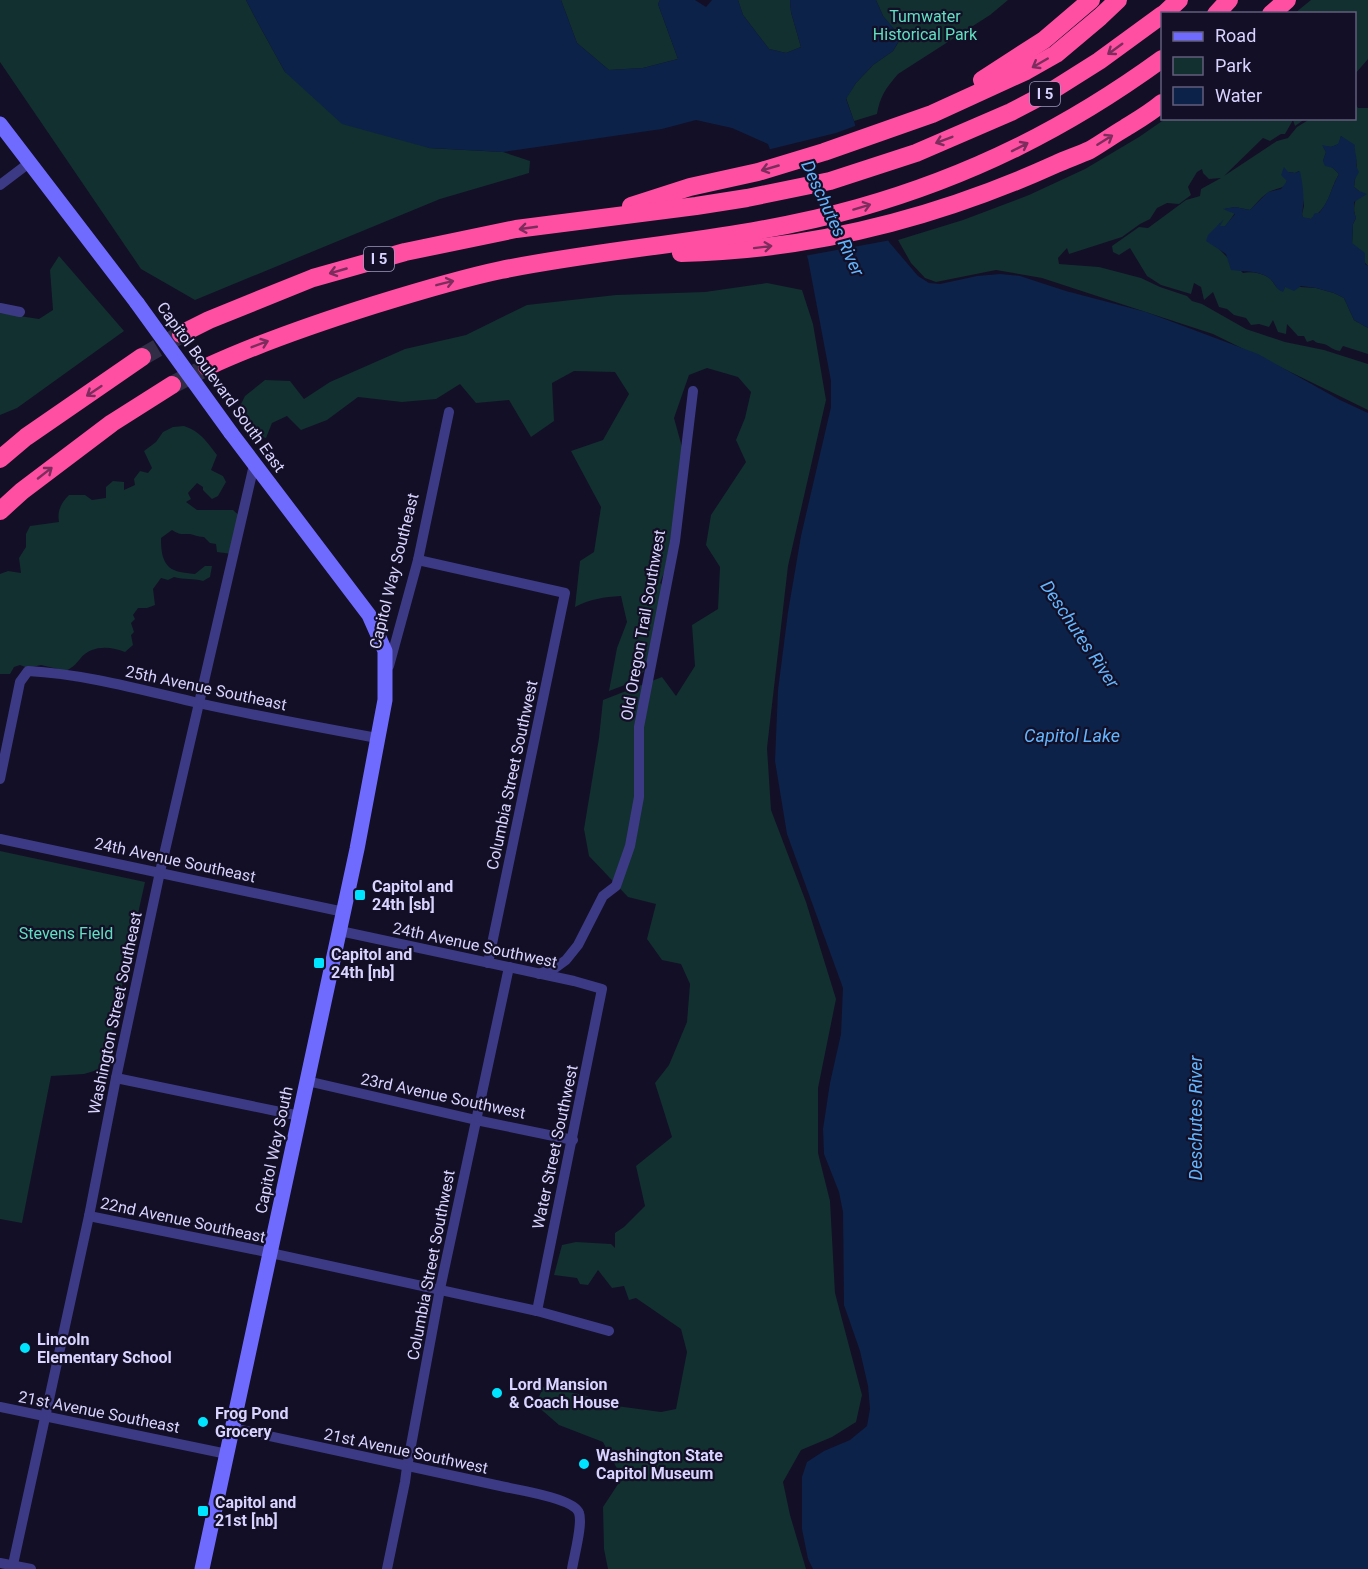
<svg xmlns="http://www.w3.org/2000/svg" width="1368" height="1569" viewBox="0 0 1368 1569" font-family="Roboto,sans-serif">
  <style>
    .green { fill: #12302f }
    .water { fill: #0c2248 }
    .pier { fill: #130f26 }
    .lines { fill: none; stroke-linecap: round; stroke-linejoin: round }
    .highway-tunnel { stroke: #312d47; stroke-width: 18; stroke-dasharray: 18 9; stroke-linecap: butt }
    .street { stroke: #3d3a85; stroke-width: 10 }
    .secondary { stroke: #6f6bff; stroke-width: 15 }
    .highway { stroke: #ff4fa3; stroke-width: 18 }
    .secondary-bridge { stroke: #6f6bff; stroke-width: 15 }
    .oneway { stroke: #7d2c5e }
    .poi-dot { fill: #00e5ff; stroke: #130f26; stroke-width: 2 }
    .labels { text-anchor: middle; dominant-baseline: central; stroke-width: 4.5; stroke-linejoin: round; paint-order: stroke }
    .shield { fill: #130f26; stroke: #9e99be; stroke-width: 1.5 }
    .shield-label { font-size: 15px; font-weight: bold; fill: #d9d4ff }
    .park-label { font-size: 16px; fill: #5fe0c0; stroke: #130f26 }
    .street-label { font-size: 16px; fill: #d9d4ff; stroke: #130f26 }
    .poi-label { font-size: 16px; font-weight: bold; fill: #d9d4ff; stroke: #130f26; text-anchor: start }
    .water-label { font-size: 18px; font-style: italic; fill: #62b6ff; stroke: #130f26 }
  </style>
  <rect width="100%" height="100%" fill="#130f26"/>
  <g class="green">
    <path d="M0,0H246L258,23L285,72L429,148L503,152L530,161L529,173L440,199L195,300L141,269L0,62Z"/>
    <path d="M561,0H660L658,4L678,59L643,68L609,70L577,43Z"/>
    <path d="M738,0H790L791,12L801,47L786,53L769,49L743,15Z"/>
    <path d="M876,0H1008L990,15L898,74C886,88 880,96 877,114L854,121L846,98L856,83L873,65L893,51L901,38L883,16Z"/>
    <path d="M1311,0H1368V59L1355,74L1354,14L1295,13Z"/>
    <path d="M1355,104L1358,108H1368V266C1361,260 1360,250 1352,244L1353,224L1356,218C1352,208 1355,201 1359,191L1354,187C1357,165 1361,151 1341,136L1339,144L1331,147L1323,146L1326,152L1323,161L1333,168L1339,174C1328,193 1331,205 1311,219L1303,218L1302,214L1304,206L1299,171L1295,173L1288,172C1287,191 1283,185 1269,192C1262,196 1256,204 1250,210L1235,207L1225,209L1235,213L1225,227L1220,226V223L1216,228L1218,248L1243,273C1251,271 1261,273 1268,277C1275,282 1275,289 1283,291L1285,286L1316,288L1334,293L1344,298L1354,320L1368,328V354L1343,346L1340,351C1332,350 1330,346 1324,344C1319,343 1318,344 1313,340L1307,342L1304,336H1298L1287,324L1286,334L1278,332L1273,320L1269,327L1259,324L1251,325L1246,318L1234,315L1227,309L1219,307L1213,292L1204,300L1201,287L1194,283L1191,294L1161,285L1147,276L1130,248L1119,255L1113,252L1112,246L1139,227L1148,228L1186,200L1200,196L1201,189L1221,178L1209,179L1203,173L1202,169L1197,172L1188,187L1191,195L1179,204L1167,203L1157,208L1150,219L1140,224L1122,237L1069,254L1067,248L1058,258L1059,264L1099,267L1141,278L1160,287L1187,296L1192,301L1202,304L1246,329L1285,342L1324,350L1368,364V410L1213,334L1042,278L996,270L936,282L925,278L911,263L898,240L963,220L1029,195L1085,169L1139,137L1165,119H1305L1295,126L1293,120L1285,134H1281L1270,141L1263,138L1224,176L1277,141L1288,138L1297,127L1310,119L1354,118Z"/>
    <path d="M59,256L124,331L17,408L0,415V313L39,319L53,310L50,270Z"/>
    <path d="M767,283L802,290L813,324L826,400L788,566L767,748L771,810L806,902L836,999L818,1088V1153L830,1201L835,1293L862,1395L856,1422L832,1437L801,1450L783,1482L790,1515L806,1569H608L604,1549L603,1507L622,1478L603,1442L559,1425L536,1405L543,1387L584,1395L609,1405L661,1412L676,1409L687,1352L681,1329L636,1298L629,1300L624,1286L612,1288L598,1270L588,1285L580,1284L577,1278L554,1275L562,1245L576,1242L611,1244L615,1248V1233L624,1227L645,1206L636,1166L672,1137L655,1083L669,1065L687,1022L690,984L681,964L662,960L647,939L656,904L628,897L589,856L584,829L599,738L603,700L662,677L676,696L695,666L692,625L718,609L720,567L706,545L711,515L746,462L736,440L745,418L751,392L738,377L707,368L689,375L674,418L685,458L665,570L660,583L669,591L653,657L638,680L609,691L617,648L627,622L621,596C604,597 590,599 575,607L580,561L594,552L601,507L571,451L603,440L629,394L615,372L574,371L552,383L554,421L531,437L509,400L476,403L460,384L436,399L402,402L358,397L327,420L301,430L287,416L272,423L266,438L252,434L238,410L245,396L265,380L290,381L304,399L330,382L405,349L466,335L527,305L616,295L705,292Z"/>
    <path d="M184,426C200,431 207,442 217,455L211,470L223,476L226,482L218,496L212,499L203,490V487L197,483L188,493L191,499L186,502L197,510H233L244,520L232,554L217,552L216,544L210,543L204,537C199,537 195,535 190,534C181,534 180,535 172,530L161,538C161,550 162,565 174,570C180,573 189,573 195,574L205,566H212L210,577L203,581C192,578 185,580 174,577L168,580L161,578L153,589L155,605L147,608H138L133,615L135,619L131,623L134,632L131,635L133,645L125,652C110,646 91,645 80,659C75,665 73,667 66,671L41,665L28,668L20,665L14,667L10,674H0V574L8,571L21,573L19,558L26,547V534L30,526L59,522C57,511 61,503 69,495H85L92,500L106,498V487L113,481L124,482V490L135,485L134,479L140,471L148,473L152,468L144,451L156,442L163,432L173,427Z"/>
    <path d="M0,851L145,882L104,1068L84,1074L51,1076L22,1223L0,1219Z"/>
  </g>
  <g class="water">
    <path d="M246,0H561L577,43L609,70L643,68L678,59L658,4L660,0H695L706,7L712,0H738L743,15L769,49L786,53L801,47L791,12L790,0H876L883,16L901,37L893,51L873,65L856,83L846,99L854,121L889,242L918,276L929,283L940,284L977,276L1000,274L1020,276L1066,291L1146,312L1258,354L1340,400L1368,413V1569H813L808,1559L802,1529V1477L807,1462L824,1451L850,1440L867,1426L870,1409L868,1386L860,1351L844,1305L843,1212L839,1192L824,1154L823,1129L830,1083L841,1034L843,988L787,834L775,761L778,690L788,612L801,536L831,407V381L808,259L768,144L732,128L696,120L662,129L503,152L429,148L342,124L285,72L258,23Z"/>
    <path d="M1341,136L1355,145C1354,153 1358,158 1356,166L1359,172L1355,179L1354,187L1359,191L1367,194L1354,202V212L1356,218L1353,224L1352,243L1365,253V264L1368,266V328L1354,320L1344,298L1334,293L1316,288L1301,286L1294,291L1285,287L1283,292C1275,289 1275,282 1269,278C1259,270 1243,272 1231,270L1226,254L1206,241L1208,235L1224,219L1220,226H1225L1235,214L1223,209L1235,207L1250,210L1268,192L1281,189L1287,181L1281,175L1284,167L1288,172L1295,173L1300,171C1303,186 1305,199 1302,214L1303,217L1311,219L1315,213H1319C1330,200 1331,188 1339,174L1333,168L1325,166L1323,161L1326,152L1322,145L1331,147L1338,144Z"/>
  </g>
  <path class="pier" d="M858,125L891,240L804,256L767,150L836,133Z"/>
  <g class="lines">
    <g class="highway-tunnel">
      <path d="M142,357L180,335"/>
      <path d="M172,385L207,367"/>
    </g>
    <g class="street">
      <path d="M0,185L29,163"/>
      <path d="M0,308L20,312"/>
      <path d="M418,560L565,593L488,963"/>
      <path d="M389,666L418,560L449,412"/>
      <path d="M0,779L20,682L28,671C85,674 142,690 198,703C257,716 317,727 377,738"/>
      <path d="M0,839L344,912"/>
      <path d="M340,931L574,981L602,989L537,1311"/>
      <path d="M539,974L555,968L566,960L578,945L603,896L616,886L630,846L639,797V727L675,541L693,391"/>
      <path d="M116,1078L300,1116"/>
      <path d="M307,1081L476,1120L573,1140"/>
      <path d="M89,1216L252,1249L537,1311L609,1331"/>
      <path d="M0,1407L227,1454"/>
      <path d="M232,1428L505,1487C520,1490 575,1499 579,1513C583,1524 574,1556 572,1569"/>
      <path d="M0,1563L31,1569"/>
      <path d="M12,1569L89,1216L116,1078L160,872L254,465"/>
      <path d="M387,1569L405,1482L407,1467L440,1289L509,967"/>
    </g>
    <g class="secondary">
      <path d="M0,124L137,303"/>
      <path d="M202,1569L357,849L385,700V651L369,615L231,433"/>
    </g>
    <g class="highway">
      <path d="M1164,14L1179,0"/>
      <path d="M1216,14L1229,0"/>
      <path d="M1271,14L1287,0"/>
      <path d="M982,80L1044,40L1091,0"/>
      <path d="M631,206L690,187L758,172L824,152L932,114L1026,71L1056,54L1100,17L1118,0"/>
      <path d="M681,253C811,250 939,217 1056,164C1067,159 1079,155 1090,150C1102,143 1113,135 1125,128C1138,120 1150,113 1162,103"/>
      <path d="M181,334L209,320L313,278L405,252L516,229L696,206L747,198L830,181L916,153L1011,112L1053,90L1099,61L1162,15"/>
      <path d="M207,367C261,342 317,323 374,305C416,292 458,279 501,270C620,246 741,241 858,208C971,176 1067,128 1162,59"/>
      <path d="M0,459L26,437L142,357"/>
      <path d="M0,511L22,491L112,423L172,385"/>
    </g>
    <path class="secondary-bridge" d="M137,303L231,433"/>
  </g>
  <defs><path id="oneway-shaft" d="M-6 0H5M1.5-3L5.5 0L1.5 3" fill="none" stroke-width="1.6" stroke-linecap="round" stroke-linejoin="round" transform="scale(1.5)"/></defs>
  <g class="oneway">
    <use href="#oneway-shaft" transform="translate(1115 49) rotate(144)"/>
    <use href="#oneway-shaft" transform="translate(1040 63) rotate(150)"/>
    <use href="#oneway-shaft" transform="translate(944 140) rotate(159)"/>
    <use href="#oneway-shaft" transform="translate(1105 140) rotate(-32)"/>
    <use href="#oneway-shaft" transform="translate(1020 147) rotate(-27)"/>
    <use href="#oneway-shaft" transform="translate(770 168) rotate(164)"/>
    <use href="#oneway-shaft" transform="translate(862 207) rotate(-17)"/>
    <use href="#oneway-shaft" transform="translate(528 228) rotate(172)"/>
    <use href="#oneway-shaft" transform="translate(763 247) rotate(-7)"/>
    <use href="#oneway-shaft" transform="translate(338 271) rotate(164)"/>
    <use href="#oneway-shaft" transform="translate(445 283) rotate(-14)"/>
    <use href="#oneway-shaft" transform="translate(260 344) rotate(-21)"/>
    <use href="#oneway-shaft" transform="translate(94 391) rotate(146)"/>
    <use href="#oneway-shaft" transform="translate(45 473) rotate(-38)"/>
  </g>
  <g class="poi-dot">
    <rect x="354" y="889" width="12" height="12" rx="3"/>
    <rect x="313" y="957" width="12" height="12" rx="3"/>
    <circle cx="25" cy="1348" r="6"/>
    <circle cx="497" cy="1393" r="6"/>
    <circle cx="203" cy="1422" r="6"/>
    <circle cx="584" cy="1464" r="6"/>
    <rect x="197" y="1505" width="12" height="12" rx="3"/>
  </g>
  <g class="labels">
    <g class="shield">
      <rect x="1030" y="82" width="30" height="24" rx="4.5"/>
      <rect x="364" y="247" width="30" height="24" rx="4.5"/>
    </g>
    <g class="shield-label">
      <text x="1045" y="94">I 5</text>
      <text x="379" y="259">I 5</text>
    </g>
    <g class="park-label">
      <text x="925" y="16">Tumwater<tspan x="925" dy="18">Historical Park</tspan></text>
      <text x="66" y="933">Stevens Field</text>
    </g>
    <g class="street-label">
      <text transform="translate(221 387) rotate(54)">Capitol Boulevard South East</text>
      <text transform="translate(394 571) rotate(-76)">Capitol Way Southeast</text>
      <text transform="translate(643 625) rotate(-80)">Old Oregon Trail Southwest</text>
      <text transform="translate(206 688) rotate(12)">25th Avenue Southeast</text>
      <text transform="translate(512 775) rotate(-78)">Columbia Street Southwest</text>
      <text transform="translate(175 860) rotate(12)">24th Avenue Southeast</text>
      <text transform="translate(475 945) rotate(12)">24th Avenue Southwest</text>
      <text transform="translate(115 1013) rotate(-78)">Washington Street Southeast</text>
      <text transform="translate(443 1096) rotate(12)">23rd Avenue Southwest</text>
      <text transform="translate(555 1147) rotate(-78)">Water Street Southwest</text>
      <text transform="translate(274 1150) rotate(-78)">Capitol Way South</text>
      <text transform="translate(183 1220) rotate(12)">22nd Avenue Southeast</text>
      <text transform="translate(431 1265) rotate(-79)">Columbia Street Southwest</text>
      <text transform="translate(99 1412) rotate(11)">21st Avenue Southeast</text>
      <text transform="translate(406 1451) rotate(12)">21st Avenue Southwest</text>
    </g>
    <g class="poi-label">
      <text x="372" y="886">Capitol and<tspan x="372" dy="18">24th [sb]</tspan></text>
      <text x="331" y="954">Capitol and<tspan x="331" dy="18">24th [nb]</tspan></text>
      <text x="37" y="1339">Lincoln<tspan x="37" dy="18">Elementary School</tspan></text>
      <text x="509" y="1384">Lord Mansion<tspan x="509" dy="18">&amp; Coach House</tspan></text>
      <text x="215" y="1413">Frog Pond<tspan x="215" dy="18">Grocery</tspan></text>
      <text x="596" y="1455">Washington State<tspan x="596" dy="18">Capitol Museum</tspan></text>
      <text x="215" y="1502">Capitol and<tspan x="215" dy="18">21st [nb]</tspan></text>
    </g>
    <g class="water-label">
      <text transform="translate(833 218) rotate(65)">Deschutes River</text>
      <text transform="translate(1080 634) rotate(56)">Deschutes River</text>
      <text x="1072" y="735">Capitol Lake</text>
      <text transform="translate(1195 1118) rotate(-90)">Deschutes River</text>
    </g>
  </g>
  <rect x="1161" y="12" width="195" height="108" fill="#130f26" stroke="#625e7d" stroke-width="1.5"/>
  <rect x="1173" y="32" width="30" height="9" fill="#6f6bff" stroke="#625e7d" stroke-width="1.5"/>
  <text x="1215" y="42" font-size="18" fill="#d9d4ff">Road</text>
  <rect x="1173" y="57" width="30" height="18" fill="#12302f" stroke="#625e7d" stroke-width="1.5"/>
  <text x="1215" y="72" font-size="18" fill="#d9d4ff">Park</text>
  <rect x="1173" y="87" width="30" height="18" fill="#0c2248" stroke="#625e7d" stroke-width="1.5"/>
  <text x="1215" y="102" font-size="18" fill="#d9d4ff">Water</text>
</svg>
